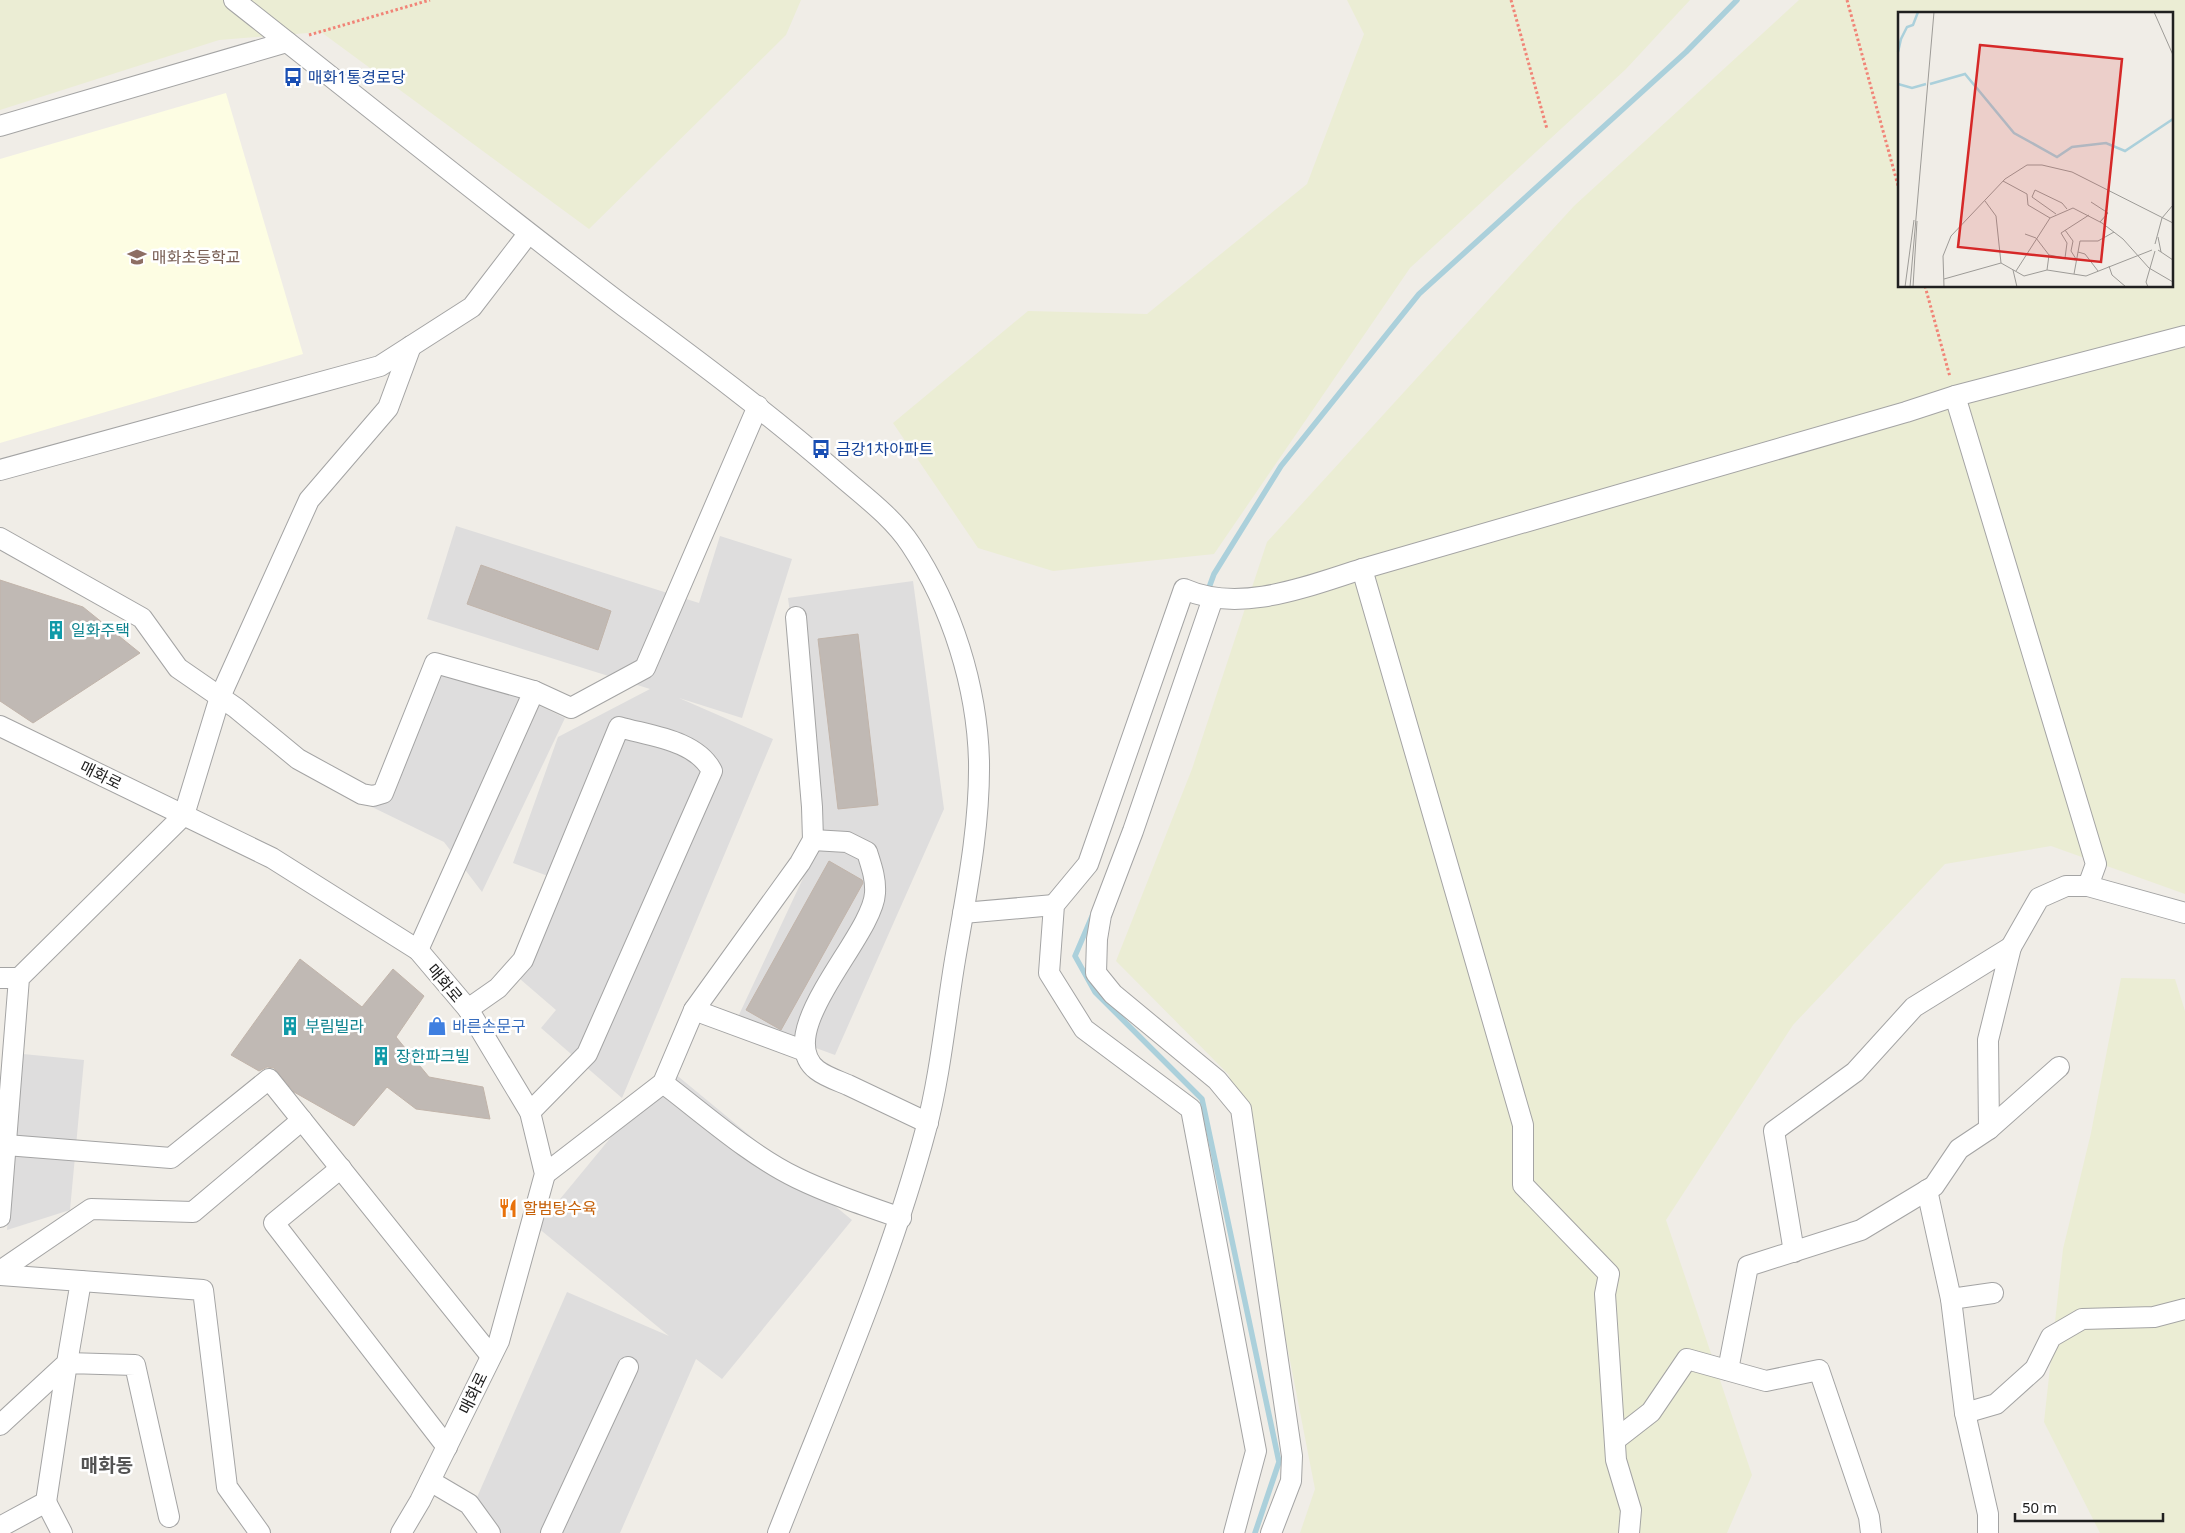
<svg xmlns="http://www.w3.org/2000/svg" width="2185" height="1533" viewBox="0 0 2185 1533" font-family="'Noto Sans','Noto Sans KR',sans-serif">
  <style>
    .residential { fill: #dedddd }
    .education { fill: #fdfde3 }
    .farmland { fill: #ebedd4; fill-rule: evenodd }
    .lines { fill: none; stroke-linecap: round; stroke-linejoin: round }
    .stream { stroke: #abd0db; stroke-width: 5.5 }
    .building { fill: #c0b9b4; stroke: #c1b4aa }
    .minor-casing { stroke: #a4a4a4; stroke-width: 22 }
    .path { stroke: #f18477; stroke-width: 3; stroke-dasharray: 2.5 2.5; stroke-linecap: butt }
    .minor { stroke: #fff; stroke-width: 20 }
    .labels { text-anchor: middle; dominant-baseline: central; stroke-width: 5; stroke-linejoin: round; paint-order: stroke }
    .transit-label { font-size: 16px; fill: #164399; stroke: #fff; text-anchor: start }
    .education-label { font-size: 16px; fill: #785e54; stroke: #fff; text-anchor: start }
    .culture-label { font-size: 16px; fill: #0d838f; stroke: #fff; text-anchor: start }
    .street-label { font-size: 16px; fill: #202020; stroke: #fff }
    .shop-label { font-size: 16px; fill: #366cbe; stroke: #fff; text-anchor: start }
    .food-label { font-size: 16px; fill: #c56008; stroke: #fff; text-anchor: start }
    .quarter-label { font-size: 19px; font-weight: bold; fill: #535353; stroke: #fff }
    .inset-river { fill: none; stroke: #abd0db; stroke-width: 2.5 }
    .inset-road { fill: none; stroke: #9d9b97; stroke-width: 1 }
    .view { fill: #d62828; fill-opacity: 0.15; stroke: #d62828; stroke-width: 2.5 }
    .inset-edge { fill: none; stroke: #202020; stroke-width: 2.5 }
  </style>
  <rect width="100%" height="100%" fill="#f0ede7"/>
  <g class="residential">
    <path d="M456,526L699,603L720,536L792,559L742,718L679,698L773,739L622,1098L541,1028L556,1010L520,979L556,879L513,863L558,737L650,689L427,619Z"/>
    <path d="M913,581L944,809L835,1055L737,1019L820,842L788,598Z"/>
    <path d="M443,659L565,718L482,892L444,842L372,807Z"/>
    <path d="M23,1054L84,1060L70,1210L7,1230Z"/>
    <path d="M668,1068L852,1220L722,1379L696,1359L620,1533H481L471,1511L567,1292L669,1336L537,1227Z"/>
  </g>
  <path class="education" d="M226,93L303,354L0,443V159Z"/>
  <g class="farmland">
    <path d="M0,0H801L786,35L589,229L321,32L219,40L0,110Z"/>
    <path d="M1347,0H1690L1626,69L1410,268L1214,554L1053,571L978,548L893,423L1028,311L1147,314L1307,184L1364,34Z"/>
    <path d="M1799,0H2185V894L2051,846L1945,864L1793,1025L1666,1220L1752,1475L1727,1533H1300L1315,1489L1263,1222L1229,1075L1116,961L1192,769L1267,542L1574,206ZM1899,14H2171V286H1899Z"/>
    <path d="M2121,978L2175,979L2185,1011V1533H2100L2044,1422L2063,1249L2091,1133Z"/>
  </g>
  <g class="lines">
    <g class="stream">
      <path d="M1207,593L1214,574L1281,466L1419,294L1686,52L1737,0"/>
      <path d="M1093,914L1075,956L1095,992L1202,1099L1279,1462L1255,1533"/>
    </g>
  </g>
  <g class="building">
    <path d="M481,565L611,611L598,650L467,604Z"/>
    <path d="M0,580L83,607L140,653L33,723L0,701Z"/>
    <path d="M858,634L878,805L838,809L818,639Z"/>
    <path d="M829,861L862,880L863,883L781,1030L746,1010Z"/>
    <path d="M300,959L362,1007L393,969L424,996L396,1037L429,1077L483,1087L490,1119L416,1109L387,1087L354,1126L294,1092L274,1068L267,1067L259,1071L231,1055Z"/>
  </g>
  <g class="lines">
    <g class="minor-casing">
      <g id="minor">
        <path d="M234,0C365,103 493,207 625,307C697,360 768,413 836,472C861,494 892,516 911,545C952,607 977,686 979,761C980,828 966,895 955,960C946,1014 940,1077 926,1129C889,1268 830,1400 778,1533"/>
        <path d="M0,126L287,42"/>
        <path d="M1955,396L2096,864L2088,886"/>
        <path d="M0,470L380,366L472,307L528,234"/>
        <path d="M0,538L142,618L178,668L236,708L298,759L362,794L373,796L383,793L435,663L534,691"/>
        <path d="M1362,569L1523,1125V1185L1609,1274L1605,1294L1616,1460L1631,1510L1629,1533"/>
        <path d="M1213,598L1133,831L1101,915L1097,939L1096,973L1113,994L1217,1080L1241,1109L1292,1456L1291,1481L1271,1533"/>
        <path d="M0,726L272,858L418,950L468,1009L530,1112L545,1174L499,1341L420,1501L401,1533"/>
        <path d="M813,840L847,842L867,852C871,865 876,878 875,893C873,936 770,1033 817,1070C826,1077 839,1081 848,1085C875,1098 901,1110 928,1123"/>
        <path d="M963,913L1054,905"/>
        <path d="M2011,947L2039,898L2066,886H2088L2185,913"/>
        <path d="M418,950L534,691L571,708L645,668L758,406"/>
        <path d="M0,978H19"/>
        <path d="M468,1009L498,988L523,960L619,727C650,736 696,740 712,771L587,1054L530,1112"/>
        <path d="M694,1010L805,1051"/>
        <path d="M663,1083C704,1114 751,1156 797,1178C830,1194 866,1206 901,1218"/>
        <path d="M6,1145L171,1158L269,1079L491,1356"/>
        <path d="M341,1168L274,1223L447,1447"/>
        <path d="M545,1174L663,1083L694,1010L800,863L813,840L812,807L796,617"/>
        <path d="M1927,1190L1951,1299L1993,1293"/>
        <path d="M0,1217L19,978L184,815L220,697L309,500L388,408L411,346"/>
        <path d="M1794,1252L1774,1131L1855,1072L1914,1007L2011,947L1988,1040L1989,1129"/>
        <path d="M0,1271L91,1209L193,1212L302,1120"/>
        <path d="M0,1275L81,1281L67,1363L0,1425"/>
        <path d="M81,1281L203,1290L227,1487L260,1533"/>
        <path d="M1951,1299L1965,1413L1996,1404L2035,1369L2051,1337L2082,1319L2154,1317L2185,1309"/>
        <path d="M1728,1370L1748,1266L1861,1230L1934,1186L1959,1149L1989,1129L2059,1067"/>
        <path d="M1965,1413L1988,1514V1533"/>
        <path d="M1615,1440L1651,1412L1687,1359L1766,1381L1819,1370L1869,1517L1871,1533"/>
        <path d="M430,1481L469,1504L490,1533"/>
        <path d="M46,1502L62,1533"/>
        <path d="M0,1527L46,1502L67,1363L135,1365L169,1517"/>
        <path d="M551,1533L628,1367"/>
        <path d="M1234,1533L1256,1451L1191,1109L1084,1029L1049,973L1054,905L1088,864L1184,589C1240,614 1308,586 1362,569L1906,412L1955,396L2185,336"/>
      </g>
    </g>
    <g class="path">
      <path d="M1511,0L1547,129"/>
      <path d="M1847,0L1899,189"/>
      <path d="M309,35L430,0"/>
      <path d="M1925,286L1950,377"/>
    </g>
    <use href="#minor" class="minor"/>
  </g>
  <defs>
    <g id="bus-bare" transform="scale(1.5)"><path d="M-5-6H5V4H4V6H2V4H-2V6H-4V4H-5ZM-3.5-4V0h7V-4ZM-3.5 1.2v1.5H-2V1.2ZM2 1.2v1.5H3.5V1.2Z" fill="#1a4fb4" stroke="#fff" stroke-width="2.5" paint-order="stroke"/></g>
    <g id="school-bare" transform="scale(1.5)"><path d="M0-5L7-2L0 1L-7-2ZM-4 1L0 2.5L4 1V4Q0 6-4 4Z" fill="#8d6e63" stroke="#fff" stroke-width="2.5" paint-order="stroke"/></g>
    <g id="building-bare" transform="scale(1.5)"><path d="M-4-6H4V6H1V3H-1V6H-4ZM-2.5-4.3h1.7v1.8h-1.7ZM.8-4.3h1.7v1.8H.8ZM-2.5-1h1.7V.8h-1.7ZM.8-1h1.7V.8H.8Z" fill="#0f9aa8" stroke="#fff" stroke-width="2.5" paint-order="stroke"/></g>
    <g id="shop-bare" transform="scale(1.5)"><path d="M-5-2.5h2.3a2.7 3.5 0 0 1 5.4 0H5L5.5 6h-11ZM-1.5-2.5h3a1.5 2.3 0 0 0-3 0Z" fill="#3f7fe0" stroke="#fff" stroke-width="2.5" paint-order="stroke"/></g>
    <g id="restaurant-bare" transform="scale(1.5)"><path d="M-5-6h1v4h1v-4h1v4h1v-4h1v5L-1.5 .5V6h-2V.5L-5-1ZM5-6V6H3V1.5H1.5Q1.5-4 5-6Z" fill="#e8710a" stroke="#fff" stroke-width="2.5" paint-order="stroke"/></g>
  </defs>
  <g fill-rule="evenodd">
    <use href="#bus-bare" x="293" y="77"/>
    <use href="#school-bare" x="137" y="257"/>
    <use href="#bus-bare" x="821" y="449"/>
    <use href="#building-bare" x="56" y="630"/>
    <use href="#building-bare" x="290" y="1026"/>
    <use href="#shop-bare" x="437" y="1026"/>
    <use href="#building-bare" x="381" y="1056"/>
    <use href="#restaurant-bare" x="508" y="1208"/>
  </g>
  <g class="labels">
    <g class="transit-label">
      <text x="308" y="77">매화1통경로당</text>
      <text x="836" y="449">금강1차아파트</text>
    </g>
    <g class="education-label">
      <text x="152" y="257">매화초등학교</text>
    </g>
    <g class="culture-label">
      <text x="71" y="630">일화주택</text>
      <text x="305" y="1026">부림빌라</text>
      <text x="396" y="1056">장한파크빌</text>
    </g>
    <g class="street-label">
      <text transform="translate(101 775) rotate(26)">매화로</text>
      <text transform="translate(445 983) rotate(50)">매화로</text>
      <text transform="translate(473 1393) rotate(-64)">매화로</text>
    </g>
    <g class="shop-label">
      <text x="452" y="1026">바른손문구</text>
    </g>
    <g class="food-label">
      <text x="523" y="1208">할범탕수육</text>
    </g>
    <g class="quarter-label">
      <text x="107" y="1465">매화동</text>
    </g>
  </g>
  <g transform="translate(1898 12)">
    <rect width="275" height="275" fill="#f0ede7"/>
    <path class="inset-river" d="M0,40L3,27L9,15L15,13L20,0M0,72L14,76L28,72M32,72L67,62L116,121L159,145L174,135L208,131L227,139L275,107"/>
    <path class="inset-road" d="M256,0L275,43M105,169L129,182L130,193L152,206M87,189L98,204L103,251M193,190L210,201L202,210M158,202L134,185L137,178L164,191L169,197M167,218L175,229L173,239L178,247M127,222L138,226L151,243L178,248M260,225L263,240M257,232L264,206L275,193M260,238L275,248M180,240L182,229H200L216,220M167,246L169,231L163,221L191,203M211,254L214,263L228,275M115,258L119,275M149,258L151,243M118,259L152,206L175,196L204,211L225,227L251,256L275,270M176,262L180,240L187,242L200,259M46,267L103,251L126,264L149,258L188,264L254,238M7,275L16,208M12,275L36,0M15,275L19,209M46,275L45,244L53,224L107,167L129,153H144L174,160L275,211M250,275L248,270L257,239"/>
    <path class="view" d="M82,33L224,47L203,250L60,235Z"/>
    <rect width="275" height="275" class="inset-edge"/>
  </g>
  <path d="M2015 1513v8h148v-8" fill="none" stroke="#202020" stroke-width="2.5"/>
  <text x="2022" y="1513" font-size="15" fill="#202020" stroke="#ffffff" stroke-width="4" paint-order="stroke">50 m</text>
</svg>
